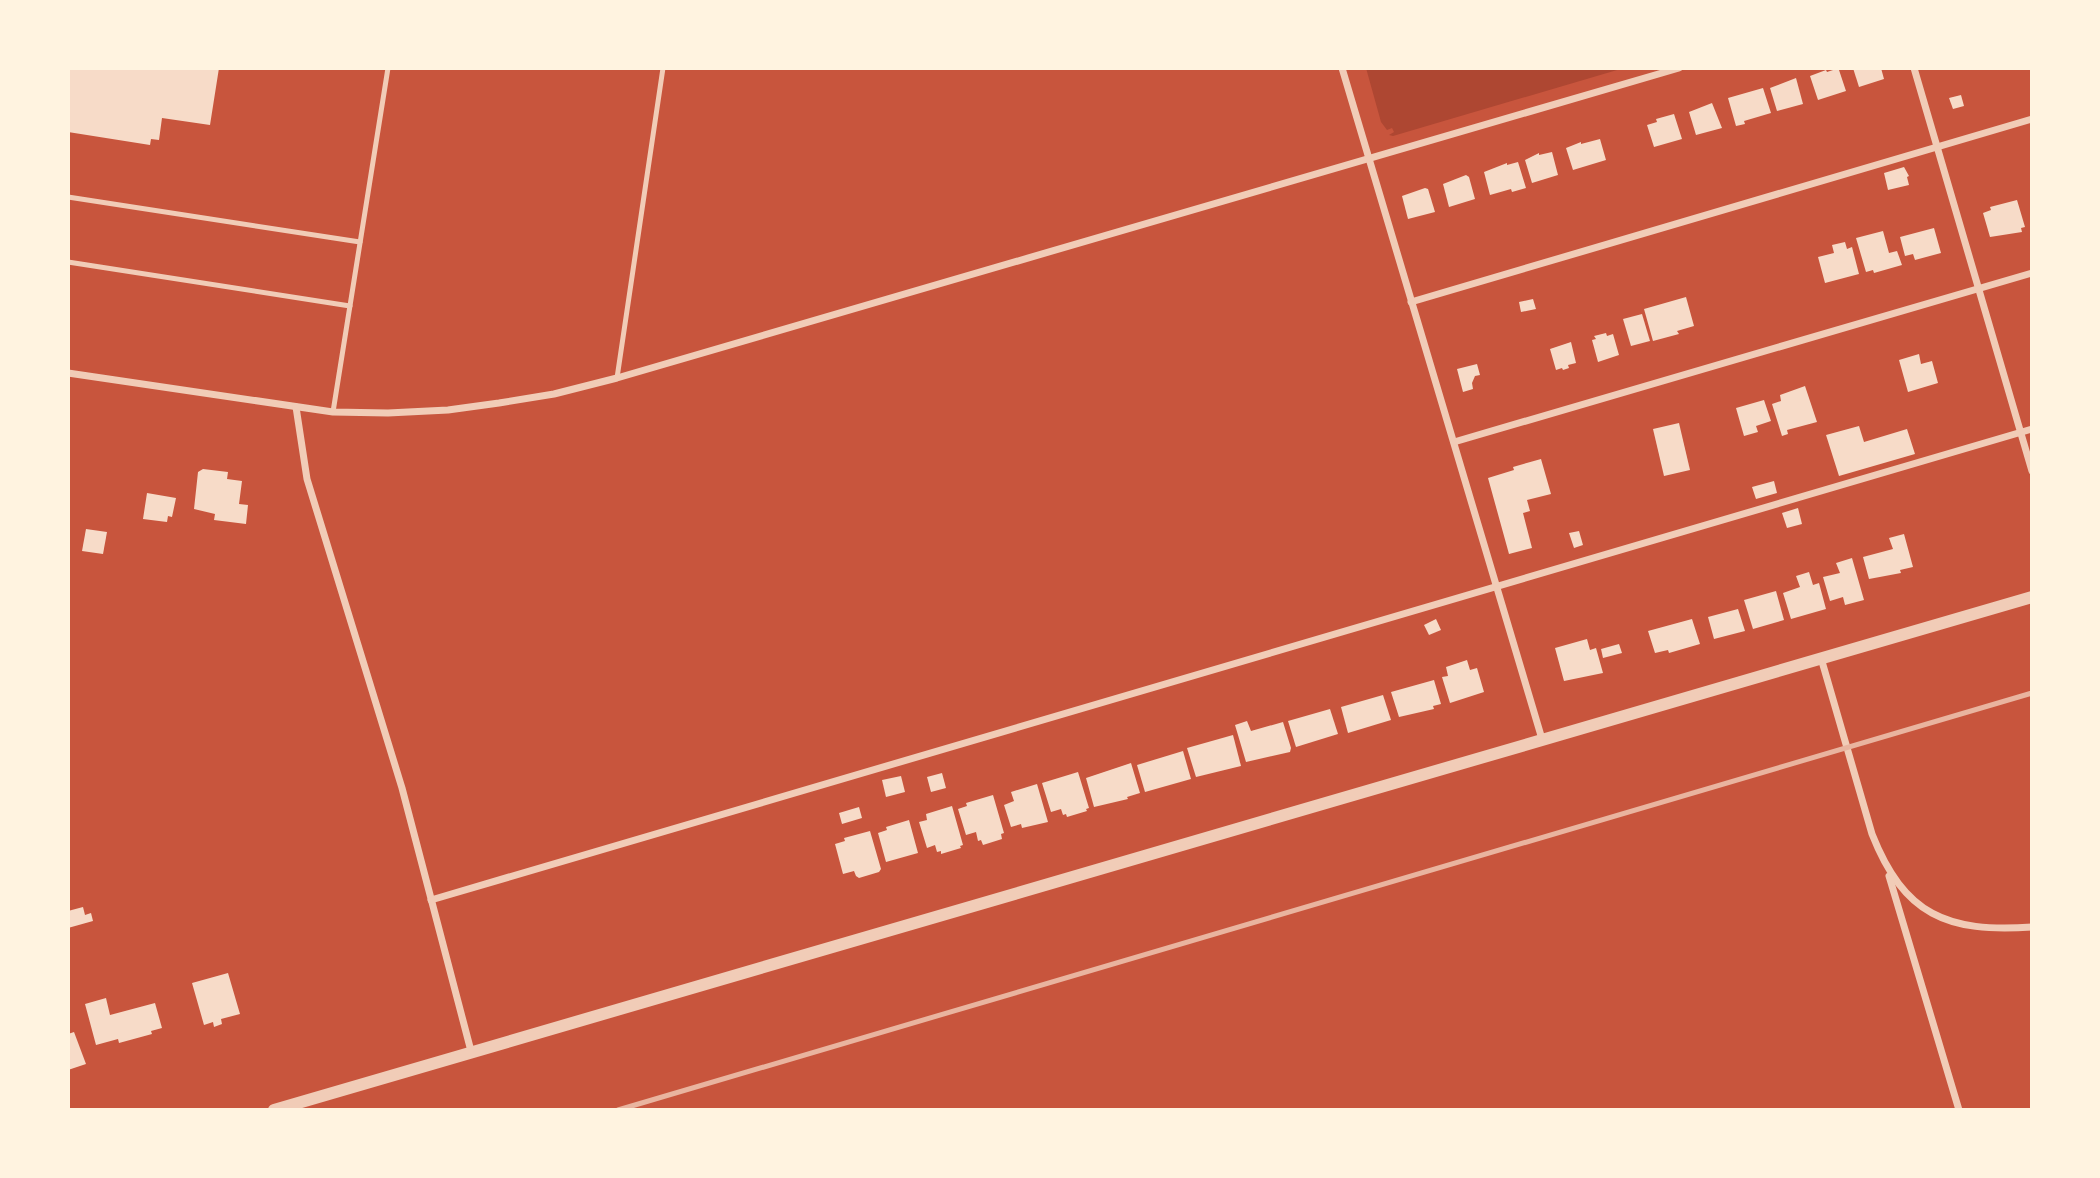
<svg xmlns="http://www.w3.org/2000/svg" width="2100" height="1178" viewBox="0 0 2100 1178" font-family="'Golos Text',sans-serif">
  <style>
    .green { fill: #ae4732 }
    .building { fill: #f7dbc8 }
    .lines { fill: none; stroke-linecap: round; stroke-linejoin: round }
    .service { stroke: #f1ccb7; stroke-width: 5 }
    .minor { stroke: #f1ccb7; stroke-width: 7 }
    .tertiary { stroke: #f1ccb7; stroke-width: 12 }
    .rail { stroke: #e9b49f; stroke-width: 5 }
  </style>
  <rect width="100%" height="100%" fill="#c8553d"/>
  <path class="green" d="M1366,68H1624L1393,136L1389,135L1394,132L1392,128L1387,130L1381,122Z"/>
  <g class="building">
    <path d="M68,68H219L210,125L162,118L159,140L151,139L150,145L68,132Z"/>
    <path d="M1853,68H1881L1884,79L1859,87Z"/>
    <path d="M1836,69L1839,70L1846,91L1818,100L1810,76L1826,70L1827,72Z"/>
    <path d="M1796,78L1803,104L1777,111L1770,88Z"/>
    <path d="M1763,88L1771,113L1744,121L1745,124L1736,126L1728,98Z"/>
    <path d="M1961,95L1964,106L1953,109L1949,98Z"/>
    <path d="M1712,103L1722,128L1696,135L1689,112Z"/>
    <path d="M1674,114L1682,139L1654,147L1647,125L1657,122L1656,119Z"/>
    <path d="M1600,139L1606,160L1573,170L1566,148L1581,142V144Z"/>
    <path d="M1552,152L1558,175L1532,183L1525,160L1539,153V155Z"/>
    <path d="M1518,162L1526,188L1512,192L1511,189L1490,195L1484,172L1507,163V165Z"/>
    <path d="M1904,167L1909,176L1907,177L1909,185L1888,190L1884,173Z"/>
    <path d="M1466,175L1469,177L1475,199L1449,207L1443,184Z"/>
    <path d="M1425,188L1428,189L1435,212L1408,219L1402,196Z"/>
    <path d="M2017,200L2025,227L2021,228L2022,232L1990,237L1983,213L1991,210L1990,207Z"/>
    <path d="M1934,228L1941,253L1915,260L1913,254L1905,256L1900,237Z"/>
    <path d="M1883,231L1889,253L1897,251L1902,265L1874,273L1873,270L1866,272L1856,238Z"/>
    <path d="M1845,242L1847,249L1852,247L1859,274L1825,283L1818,257L1834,253L1832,245Z"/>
    <path d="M1686,297L1694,326L1677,331L1679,334L1653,341L1644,309Z"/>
    <path d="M1533,299L1536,309L1521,312L1519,302Z"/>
    <path d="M1642,314L1650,341L1631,346L1623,319Z"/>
    <path d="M1606,333L1607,336L1613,334L1619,355L1598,362L1592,340L1596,339L1594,336Z"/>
    <path d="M1571,342L1576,363L1568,365L1569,368L1563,370L1562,368L1556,370L1550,349Z"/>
    <path d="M1919,354L1921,364L1932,361L1938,383L1908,392L1899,360Z"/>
    <path d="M1477,364L1480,375L1475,376L1472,383L1473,389L1463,392L1457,369Z"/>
    <path d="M1805,386L1817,422L1787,430L1788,434L1782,436L1772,404L1781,401L1780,395Z"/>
    <path d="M1764,400L1771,421L1756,426L1758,432L1744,436L1736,408Z"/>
    <path d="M1679,423L1690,470L1664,476L1653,429Z"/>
    <path d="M1859,426L1864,442L1907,429L1915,454L1839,476L1826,435Z"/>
    <path d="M1541,459L1551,494L1527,500L1530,511L1523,513L1532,548L1509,554L1488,478L1514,470L1513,467Z"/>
    <path d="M203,469L228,472L227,479L242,481L239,504L248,505L246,524L214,520L215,514L194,509L198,472Z"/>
    <path d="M1774,481L1777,493L1756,499L1752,487Z"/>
    <path d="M147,493L176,498L172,517L168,516L167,522L143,519Z"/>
    <path d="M1798,508L1802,524L1787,528L1782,513Z"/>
    <path d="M86,529L107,532L103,554L82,551Z"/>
    <path d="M1579,531L1583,545L1574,548L1569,533Z"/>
    <path d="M1904,534L1913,567L1900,570L1901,573L1869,579L1863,557L1893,549L1889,538Z"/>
    <path d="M1852,558L1864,600L1845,605L1843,597L1830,601L1823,577L1840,573L1836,563Z"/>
    <path d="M1809,572L1813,585L1819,583L1826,609L1791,619L1783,593L1800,587L1796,576Z"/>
    <path d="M1776,591L1784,620L1753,629L1744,600Z"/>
    <path d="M1738,609L1745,631L1714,639L1708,617Z"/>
    <path d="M1436,619L1441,630L1429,635L1424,625Z"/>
    <path d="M1692,619L1700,644L1669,653L1668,650L1655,653L1648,631Z"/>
    <path d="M1587,639L1590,650L1596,648L1603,673L1564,681L1555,648Z"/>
    <path d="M1619,644L1622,653L1603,658L1601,649Z"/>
    <path d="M1467,660L1470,670L1477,668L1484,692L1450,703L1442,677L1448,676L1446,667Z"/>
    <path d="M1434,680L1441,704L1433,706L1434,709L1399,717L1391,692Z"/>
    <path d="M1383,695L1391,720L1348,733L1341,707Z"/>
    <path d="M1330,709L1338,734L1296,747L1288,721Z"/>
    <path d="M1247,721L1251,731L1283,722L1291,748L1290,752L1246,762L1235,725Z"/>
    <path d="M1233,735L1241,766L1196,777L1187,748Z"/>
    <path d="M1183,751L1191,779L1145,792L1137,765Z"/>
    <path d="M1131,763L1140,793L1127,797L1128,799L1094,807L1086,778Z"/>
    <path d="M1078,772L1089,808L1086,809L1087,811L1067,817L1066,814L1063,815L1061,809L1051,812L1042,783Z"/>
    <path d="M942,773L946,788L931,792L927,777Z"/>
    <path d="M901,776L905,792L886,797L882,780Z"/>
    <path d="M1037,784L1048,822L1022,828L1021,824L1011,827L1004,805L1014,801L1011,792Z"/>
    <path d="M993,795L1004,833L1001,834L1002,839L983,845L981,840L978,841L976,832L966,835L958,809L967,806L966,803Z"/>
    <path d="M952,806L963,845L960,846L961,848L941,854V851L937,852L935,845L927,848L919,822L927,820L926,814Z"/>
    <path d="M859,807L862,818L842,824L839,813Z"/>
    <path d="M909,820L918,853L886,862L878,833L887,830L886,827Z"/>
    <path d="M870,831L881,869L879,872L859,878L856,876L854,871L843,874L835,844L845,841L844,838Z"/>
    <path d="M83,907L85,915L91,913L93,921L68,928V911Z"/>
    <path d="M228,973L240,1014L221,1019L222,1024L214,1027L213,1022L204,1025L192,983Z"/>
    <path d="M106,998L110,1015L155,1003L162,1028L151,1031L152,1034L119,1043L118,1039L96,1045L85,1004Z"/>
    <path d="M74,1032L86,1064L68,1070V1034Z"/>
  </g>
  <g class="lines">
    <g class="service">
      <path d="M68,197L360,242"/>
      <path d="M68,262L350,306"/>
      <path d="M617,378L663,68"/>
      <path d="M333,412L388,68"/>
    </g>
    <g class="minor">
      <path d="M1342,68L1542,739"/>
      <path d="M1914,68L2032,471"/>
      <path d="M1411,302L2032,119"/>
      <path d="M68,373L333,412L388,413L448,410L499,403L554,394L617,378L1679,68"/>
      <path d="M296,407L307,479L402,788L471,1051"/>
      <path d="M1454,442L2032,273"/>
      <path d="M1821,658L1872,834C1904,915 1947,933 2032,927"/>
      <path d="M1889,876L1959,1110"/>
      <path d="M431,900L2032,429"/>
    </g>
    <path class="tertiary" d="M274,1110L2032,597"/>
    <path class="rail" d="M618,1110L2032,693"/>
  </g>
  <rect width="2100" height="1178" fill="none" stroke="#fff3e0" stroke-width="140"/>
</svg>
